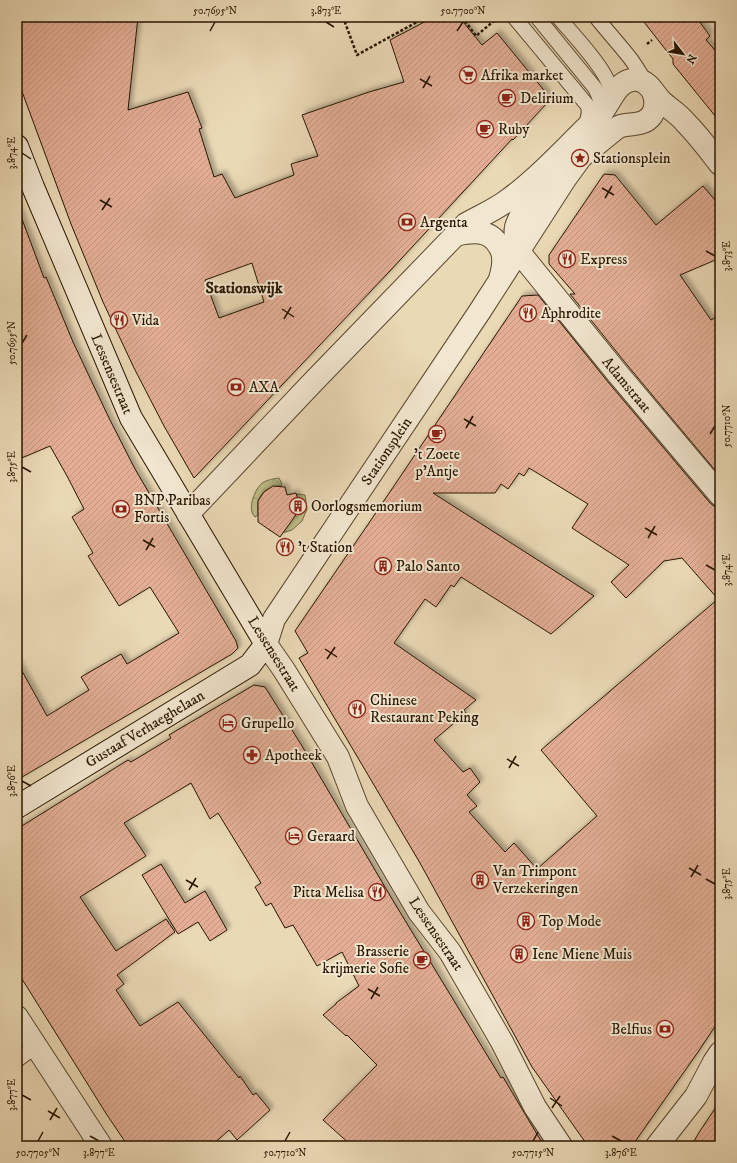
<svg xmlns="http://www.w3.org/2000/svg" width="737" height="1163" viewBox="0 0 737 1163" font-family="'IM FELL DW Pica',serif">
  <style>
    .forest { fill: url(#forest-crowns); stroke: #726944 }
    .building { fill: url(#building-hatch); stroke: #281500; fill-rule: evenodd; filter: url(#shadow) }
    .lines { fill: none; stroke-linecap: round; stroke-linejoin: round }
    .service-casing { stroke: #58462d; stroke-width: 16 }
    .minor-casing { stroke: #58462d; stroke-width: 24 }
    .secondary-casing { stroke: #281500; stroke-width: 24 }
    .path { stroke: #281500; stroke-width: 2.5; stroke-dasharray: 3 2; stroke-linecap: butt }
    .service { stroke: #f1e6cf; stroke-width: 14 }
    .minor { stroke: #f1e6cf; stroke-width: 22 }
    .secondary { stroke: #f1e6cf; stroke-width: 22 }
    .ticks { fill: none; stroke: #281500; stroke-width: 1.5 }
    .labels { text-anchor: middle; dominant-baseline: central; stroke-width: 4; stroke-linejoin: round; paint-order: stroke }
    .poi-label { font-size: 15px; fill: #281500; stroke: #f1e6cf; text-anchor: start }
    .street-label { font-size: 15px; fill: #281500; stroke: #f1e6cf }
    .neighbourhood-label { font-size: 16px; font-weight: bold; fill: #281500; stroke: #f1e6cf }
    .neatline { fill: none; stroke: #281500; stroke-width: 1.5 }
    .ticks-label { font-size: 10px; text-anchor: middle; fill: #281500 }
  </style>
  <defs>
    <pattern id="forest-crowns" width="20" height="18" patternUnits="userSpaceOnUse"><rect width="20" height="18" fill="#bdbd89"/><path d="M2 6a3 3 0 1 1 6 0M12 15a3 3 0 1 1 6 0" fill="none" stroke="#a2a274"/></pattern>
    <pattern id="building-hatch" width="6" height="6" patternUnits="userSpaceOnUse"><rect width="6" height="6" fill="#e3ae95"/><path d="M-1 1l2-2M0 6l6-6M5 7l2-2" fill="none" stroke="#c3957f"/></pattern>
    <filter id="shadow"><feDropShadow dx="3.5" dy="-3.5" stdDeviation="2" flood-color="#0004"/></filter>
  </defs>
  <rect width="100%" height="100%" fill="#ead9b5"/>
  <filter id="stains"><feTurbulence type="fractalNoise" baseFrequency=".005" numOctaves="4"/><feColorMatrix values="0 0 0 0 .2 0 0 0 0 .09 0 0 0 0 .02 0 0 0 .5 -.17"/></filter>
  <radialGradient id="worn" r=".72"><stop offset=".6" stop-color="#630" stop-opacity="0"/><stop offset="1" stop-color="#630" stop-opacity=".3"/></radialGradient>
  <g class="forest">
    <path d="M279,478L282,484L281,486C271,486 260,491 258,502C257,506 258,511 258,515L255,517C247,510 254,491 261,484C266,480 272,479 279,478Z"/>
    <path d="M298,494L305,495L307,509L302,521L292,530L278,534L269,530L271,526Z"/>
  </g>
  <g class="building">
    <path d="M17,17H138L128,110L188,92L202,128L199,129L214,177L222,174L235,198L294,175L291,164L318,156L302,115L369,92L404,82L390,40L434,17H459L482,45L497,33L547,94V103L513,140L512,139L389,272L194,478L164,426L134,368L103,302L71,224L17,78ZM252,263L264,302L219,318L205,280Z"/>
    <path d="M640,17H696L710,36L706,40L720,56V122L673,64V59Z"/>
    <path d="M604,174L615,175L656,225L703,186L720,206V258L680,275L711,320L720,315V476L628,366L570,294H575L549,264V255Z"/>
    <path d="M17,211H19L44,278L46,277L73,342L109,418L135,469L236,641L238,648L232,654L17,780V662L47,716L89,690L81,677L121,654L127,664L179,633L150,587L119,606L88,556L93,553L72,517L84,509L67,476L50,446L17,460Z"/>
    <path d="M538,295L608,382L710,503L715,507H720V1019L698,1052L632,1146H588L532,1067L420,863L299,658L308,653L295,631L371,520L522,296ZM529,468L588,504L572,528L629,565L611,582L626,598L664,561L682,558L718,599L541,750L597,816L537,869L514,843L505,852L469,812L477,806L467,795L480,782L470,768L463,772L434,740L466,713L464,710L476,700L394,643L425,599L436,607L451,585L454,587L461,577L551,634L594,596L433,493H495L501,484L508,489L519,473L524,476Z"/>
    <path d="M273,486L285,487L287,495L296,493L299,504L298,512L280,537L258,522V501L264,492Z"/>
    <path d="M254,685L265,687L302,746L392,899L501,1078L503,1077L544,1146H352L323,1120L377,1065L347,1035L346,1036L323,1015L336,1004V1003L359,986L342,952L317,966L293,925L285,928L271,903L266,906L255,887L261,883L218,813L210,819L191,783L124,823L146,856L80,897L116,951L166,919L175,932L117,975L124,984L116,990L140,1026L178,1002L239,1078L240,1076L253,1095L256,1093L270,1110L237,1140L229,1130L211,1146H128L107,1115L17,971V829L128,760L131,762L171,738L169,735Z"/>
    <path d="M161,864L185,903L205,891L227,930L210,941L198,922L178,934L142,875Z"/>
    <path d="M720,1101V1146H691L700,1131Z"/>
  </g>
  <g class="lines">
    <g class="service-casing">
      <g id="service">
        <path d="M514,17L588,106C590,114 588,120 584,127"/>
        <path d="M537,17L595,88C600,98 602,103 600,115"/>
        <path d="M558,17C572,33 604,67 609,85C611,91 610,96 609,101"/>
        <path d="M596,17C607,31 619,44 630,58C637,67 641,76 648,85"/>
        <path d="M17,1060L36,1046"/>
      </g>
    </g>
    <g class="minor-casing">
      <g id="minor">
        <path id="s1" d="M550,176C541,188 519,214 516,227C514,236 517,244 519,252L618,374L720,495"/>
        <path d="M455,235C472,231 490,229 499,246C502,250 503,253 503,258C504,265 502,272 500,279"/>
        <path d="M188,514L314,381L466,224C480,216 495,210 508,200C534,181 557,157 580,134C586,127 594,122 600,115C611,103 617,77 638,80C649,82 653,92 660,100C668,108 678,113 685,122C698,135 709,150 720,164"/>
        <path d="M17,1017L101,1146"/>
        <path id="s2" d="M561,1146L535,1107L502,1042L450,952L419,912L357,806L338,757L284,670L266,644L274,619L480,311L565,179L581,157L618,127C625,124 633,125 640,123C655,119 658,104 653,92"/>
        <path d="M657,1146L696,1096L714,1062L720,1053"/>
      </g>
    </g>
    <g class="secondary-casing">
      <g id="secondary">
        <path id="s3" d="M17,146L33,187L131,418L266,644L250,665L17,807"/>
      </g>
    </g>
    <g class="path">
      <path d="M343,17L357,55L426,17"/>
      <path d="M462,17L476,36L495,20"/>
      <path d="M647,44L652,40"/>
    </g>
    <use href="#service" class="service"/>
    <use href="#minor" class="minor"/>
    <use href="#secondary" class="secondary"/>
  </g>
  <path class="ticks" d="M326,22L334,27M210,31L215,22M457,31L463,22M420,79L432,86M423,88L430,76M22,153L31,159M602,188L614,195M605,198L612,186M100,200L112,207M102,210L110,198M706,251L715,256M282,309L294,317M284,319L291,307M22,343L27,335M464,419L476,426M466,428L473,416M710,434L715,426M22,467L31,472M645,528L657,535M648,538L655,526M143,540L155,547M146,550L153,538M706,565L715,570M325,649L337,657M327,659L335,647M507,759L519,766M509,768L516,756M22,781L31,786M689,868L701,875M691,877L698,865M706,879L715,884M186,880L198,887M189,890L196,878M368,989L380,996M371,999L378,987M22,1095L31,1100M550,1098L562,1106M552,1108L560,1096M48,1111L60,1118M50,1120L57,1108M90,1136L99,1141M612,1136L621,1141M38,1141L43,1132M285,1141L290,1132M533,1141L538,1132"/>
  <defs>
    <g id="supermarket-ring" transform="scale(0.9)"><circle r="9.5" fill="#f1e6cf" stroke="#8f2418" stroke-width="1.5"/><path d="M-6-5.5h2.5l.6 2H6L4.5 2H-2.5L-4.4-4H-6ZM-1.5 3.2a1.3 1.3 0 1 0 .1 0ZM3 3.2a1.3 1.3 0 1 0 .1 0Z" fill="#8f2418"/></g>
    <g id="cafe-ring" transform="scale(0.9)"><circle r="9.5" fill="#f1e6cf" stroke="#8f2418" stroke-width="1.5"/><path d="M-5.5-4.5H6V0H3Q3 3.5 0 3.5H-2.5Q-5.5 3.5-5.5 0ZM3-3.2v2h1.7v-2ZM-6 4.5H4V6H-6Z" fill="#8f2418"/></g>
    <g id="sight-ring" transform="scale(0.9)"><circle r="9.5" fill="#f1e6cf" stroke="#8f2418" stroke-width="1.5"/><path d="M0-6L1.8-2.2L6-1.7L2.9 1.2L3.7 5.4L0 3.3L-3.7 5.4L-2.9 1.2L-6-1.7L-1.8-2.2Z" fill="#8f2418"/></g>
    <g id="bank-ring" transform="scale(0.9)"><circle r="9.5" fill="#f1e6cf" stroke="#8f2418" stroke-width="1.5"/><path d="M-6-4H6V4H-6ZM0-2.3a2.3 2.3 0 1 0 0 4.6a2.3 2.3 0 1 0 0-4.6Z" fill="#8f2418"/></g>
    <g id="restaurant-ring" transform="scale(0.9)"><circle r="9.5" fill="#f1e6cf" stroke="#8f2418" stroke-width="1.5"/><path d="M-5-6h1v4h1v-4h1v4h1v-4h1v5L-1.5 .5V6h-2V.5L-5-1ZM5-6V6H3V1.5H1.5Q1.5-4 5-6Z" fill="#8f2418"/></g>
    <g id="building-ring" transform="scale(0.9)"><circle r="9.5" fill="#f1e6cf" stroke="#8f2418" stroke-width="1.5"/><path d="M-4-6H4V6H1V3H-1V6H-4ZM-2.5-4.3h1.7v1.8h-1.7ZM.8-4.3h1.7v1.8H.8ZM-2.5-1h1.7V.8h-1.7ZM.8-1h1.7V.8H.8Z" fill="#8f2418"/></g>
    <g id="hotel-ring" transform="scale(0.9)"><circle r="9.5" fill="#f1e6cf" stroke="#8f2418" stroke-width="1.5"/><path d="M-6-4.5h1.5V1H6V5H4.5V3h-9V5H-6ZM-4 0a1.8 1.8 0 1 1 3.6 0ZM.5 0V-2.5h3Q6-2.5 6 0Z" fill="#8f2418"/></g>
    <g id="pharmacy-ring" transform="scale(0.9)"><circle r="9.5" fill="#f1e6cf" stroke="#8f2418" stroke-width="1.5"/><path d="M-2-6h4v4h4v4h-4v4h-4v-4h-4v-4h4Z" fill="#8f2418"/></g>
  </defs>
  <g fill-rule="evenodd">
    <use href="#supermarket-ring" x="468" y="75"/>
    <use href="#cafe-ring" x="507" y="98"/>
    <use href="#cafe-ring" x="485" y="129"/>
    <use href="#sight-ring" x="580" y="158"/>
    <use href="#bank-ring" x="407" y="222"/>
    <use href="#restaurant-ring" x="567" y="259"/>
    <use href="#restaurant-ring" x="528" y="313"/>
    <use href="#restaurant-ring" x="119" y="320"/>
    <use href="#bank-ring" x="236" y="387"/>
    <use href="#cafe-ring" x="437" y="434"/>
    <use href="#building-ring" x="298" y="506"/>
    <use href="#bank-ring" x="121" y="509"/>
    <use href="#restaurant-ring" x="285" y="547"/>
    <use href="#building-ring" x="383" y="566"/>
    <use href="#restaurant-ring" x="357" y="709"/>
    <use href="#hotel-ring" x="228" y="723"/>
    <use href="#pharmacy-ring" x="252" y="755"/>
    <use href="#hotel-ring" x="294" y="836"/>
    <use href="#building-ring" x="480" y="880"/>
    <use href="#restaurant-ring" x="377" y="892"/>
    <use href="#building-ring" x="526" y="921"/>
    <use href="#building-ring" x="519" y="954"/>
    <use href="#cafe-ring" x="422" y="960"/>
    <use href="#bank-ring" x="665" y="1029"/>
  </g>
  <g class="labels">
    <g class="poi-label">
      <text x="481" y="75">Afrika market</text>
      <text x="520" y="98">Delirium</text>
      <text x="498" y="129">Ruby</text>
      <text x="593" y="158">Stationsplein</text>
      <text x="420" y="222">Argenta</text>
      <text x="580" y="259">Express</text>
      <text x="541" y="313">Aphrodite</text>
      <text x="132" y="320">Vida</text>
      <text x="249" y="387">AXA</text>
      <text x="437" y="454" text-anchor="middle">'t Zoete<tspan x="437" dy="17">p'Antje</tspan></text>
      <text x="134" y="500">BNP Paribas<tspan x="134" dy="17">Fortis</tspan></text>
      <text x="311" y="506">Oorlogsmemorium</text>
      <text x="298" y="547">'t Station</text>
      <text x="396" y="566">Palo Santo</text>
      <text x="370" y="700">Chinese<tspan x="370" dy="17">Restaurant Peking</tspan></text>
      <text x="241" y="723">Grupello</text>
      <text x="265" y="755">Apotheek</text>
      <text x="307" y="836">Geraard</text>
      <text x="493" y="871">Van Trimpont<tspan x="493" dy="17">Verzekeringen</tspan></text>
      <text x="364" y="892" text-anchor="end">Pitta Melisa</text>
      <text x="539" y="921">Top Mode</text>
      <text x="409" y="951" text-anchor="end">Brasserie<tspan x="409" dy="17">krijmerie Sofie</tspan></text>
      <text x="532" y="954">Iene Miene Muis</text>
      <text x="652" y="1029" text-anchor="end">Belfius</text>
    </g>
    <g class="street-label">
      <text stroke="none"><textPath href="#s3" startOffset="247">Lessensestraat</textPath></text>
      <text stroke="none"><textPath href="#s1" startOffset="258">Adamstraat</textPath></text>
      <text stroke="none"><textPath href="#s2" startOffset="812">Stationsplein</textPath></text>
      <text transform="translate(274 654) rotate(58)">Lessensestraat</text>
      <text transform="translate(145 729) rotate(-31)">Gustaaf Verhaeghelaan</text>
      <text transform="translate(436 934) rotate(56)">Lessensestraat</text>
    </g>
    <g class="neighbourhood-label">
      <text x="244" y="288">Stationswijk</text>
    </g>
  </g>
  <rect width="737" height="1163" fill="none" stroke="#ead9b5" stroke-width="44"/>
  <g transform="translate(683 54) rotate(121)" stroke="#f1e6cf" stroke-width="3" paint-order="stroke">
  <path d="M0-3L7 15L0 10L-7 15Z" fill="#281500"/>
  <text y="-6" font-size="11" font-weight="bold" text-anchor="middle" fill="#281500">N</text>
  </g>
  <rect x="22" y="22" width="693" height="1119" class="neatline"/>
  <g class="ticks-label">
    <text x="215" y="14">50.7695°N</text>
    <text x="326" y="14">3.873°E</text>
    <text x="463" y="14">50.7700°N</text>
    <text transform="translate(11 153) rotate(-90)" y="4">3.874°E</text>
    <text transform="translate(726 256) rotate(-90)" y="4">3.873°E</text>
    <text transform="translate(11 343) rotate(-90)" y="4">50.7695°N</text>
    <text transform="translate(726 426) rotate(-90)" y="4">50.7710°N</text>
    <text transform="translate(11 467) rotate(-90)" y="4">3.875°E</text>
    <text transform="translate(726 570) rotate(-90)" y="4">3.874°E</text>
    <text transform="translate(11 781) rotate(-90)" y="4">3.876°E</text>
    <text transform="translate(726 884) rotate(-90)" y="4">3.875°E</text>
    <text transform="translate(11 1095) rotate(-90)" y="4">3.877°E</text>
    <text x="38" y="1156">50.7705°N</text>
    <text x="99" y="1156">3.877°E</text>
    <text x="285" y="1156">50.7710°N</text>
    <text x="533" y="1156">50.7715°N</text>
    <text x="621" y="1156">3.876°E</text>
  </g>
  <rect width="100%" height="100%" filter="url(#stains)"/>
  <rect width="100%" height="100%" fill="url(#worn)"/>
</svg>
